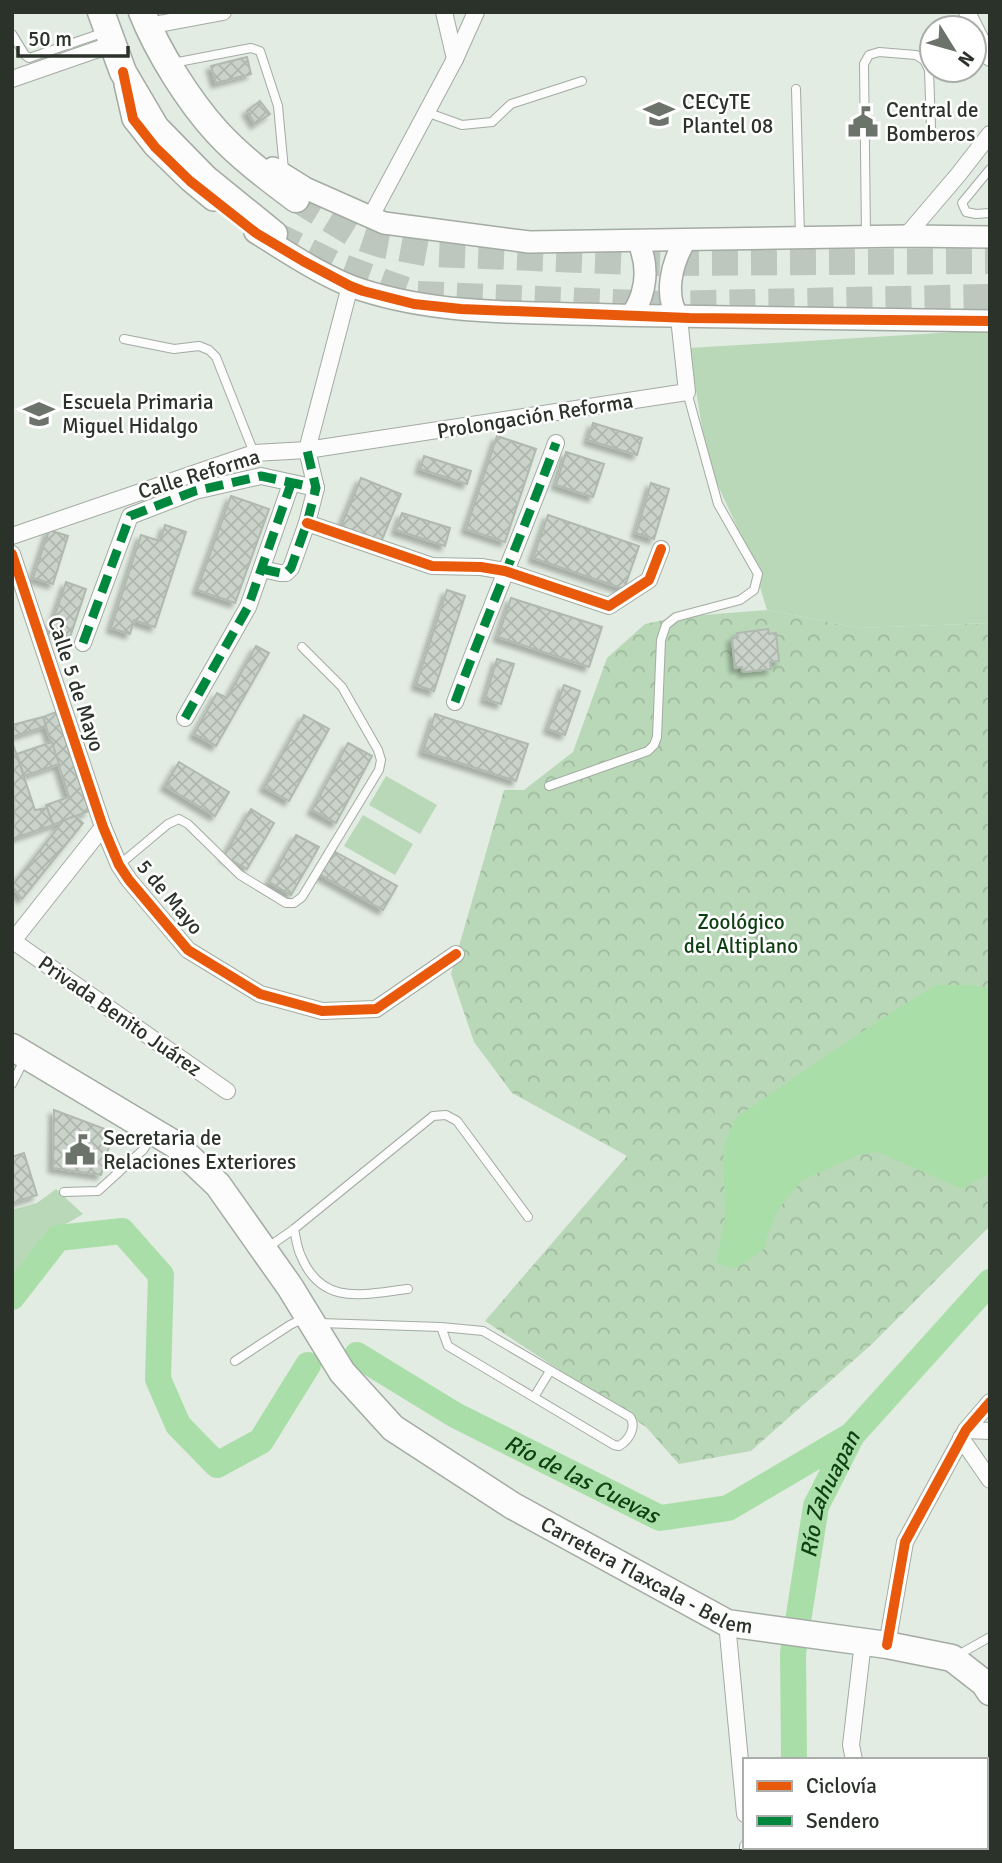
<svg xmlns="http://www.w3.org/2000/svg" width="1002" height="1863" viewBox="0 0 1002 1863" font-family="Signika,sans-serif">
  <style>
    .park { fill: url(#park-crowns) }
    .garden { fill: #b9d8b8 }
    .water { fill: #aadea9 }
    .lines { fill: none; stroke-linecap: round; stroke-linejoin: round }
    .river { stroke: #aadea9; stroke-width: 26 }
    .building { fill: url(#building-cross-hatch); stroke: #b0b9b0; stroke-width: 2; filter: url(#shadow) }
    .primary-tunnel { stroke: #bdc7bd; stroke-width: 26; stroke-dasharray: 26 13; stroke-linecap: butt }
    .service-casing { stroke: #a3aba2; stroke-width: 10 }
    .minor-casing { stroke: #a3aba2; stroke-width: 18 }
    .tertiary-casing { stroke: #a3aba2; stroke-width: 24 }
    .primary-casing { stroke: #a3aba2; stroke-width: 29 }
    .service { stroke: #fbfcfb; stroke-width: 8 }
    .minor { stroke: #fbfcfb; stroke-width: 16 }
    .tertiary { stroke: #fbfcfb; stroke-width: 21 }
    .primary { stroke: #fbfcfb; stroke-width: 26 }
    .quiet { stroke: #00873e; stroke-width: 9; stroke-dasharray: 18 9; stroke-linecap: butt }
    .cycleway-casing { stroke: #fff; stroke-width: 15 }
    .cycleway { stroke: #e8590c; stroke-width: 10 }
    .labels { text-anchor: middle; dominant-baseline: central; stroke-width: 5; stroke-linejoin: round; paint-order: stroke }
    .poi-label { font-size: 21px; fill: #2b322a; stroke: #fff; text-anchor: start }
    .street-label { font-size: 21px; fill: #2b322a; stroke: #fff }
    .park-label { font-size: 21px; fill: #0e3f12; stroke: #fff }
    .water-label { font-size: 23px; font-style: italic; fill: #104113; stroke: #fff }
  </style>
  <defs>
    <pattern id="park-crowns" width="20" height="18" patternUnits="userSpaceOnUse" patternTransform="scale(1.75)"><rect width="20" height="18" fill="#b9d8b8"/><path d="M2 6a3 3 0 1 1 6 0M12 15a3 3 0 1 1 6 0" fill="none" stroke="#9fba9e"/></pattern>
    <pattern id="building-cross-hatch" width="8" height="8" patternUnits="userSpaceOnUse" patternTransform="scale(1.75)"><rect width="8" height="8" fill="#cad3ca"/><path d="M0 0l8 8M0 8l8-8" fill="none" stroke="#aeb6ae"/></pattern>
    <filter id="shadow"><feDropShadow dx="-4.5" dy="4.5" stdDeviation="2" flood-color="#0004"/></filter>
  </defs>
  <rect width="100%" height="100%" fill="#e2ece2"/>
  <path class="park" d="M767,610L860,628L990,623V1226L871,1345L751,1451L679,1464L646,1427L485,1321L627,1156L512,1093L474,1042L451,974L504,790H524L573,752L607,658L645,624L678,617Z"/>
  <g class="garden">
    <path d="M990,330V623L860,628L767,610L751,557L708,464L689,348Z"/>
    <path d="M386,776L437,805L420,834L369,805Z"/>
    <path d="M363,815L413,844L395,875L344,846Z"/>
    <path d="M56,1189L83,1214L54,1231L12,1290V1210L37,1203Z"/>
  </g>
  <path class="water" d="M935,985H969L990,988V1172L962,1189L878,1152L861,1154L802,1180L777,1211L766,1239L765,1248L747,1262L732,1268L716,1263L725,1217L723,1149L735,1118L863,1031Z"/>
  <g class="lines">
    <g class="river">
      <path d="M12,1297L58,1238L122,1231L161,1275L158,1379L178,1425L217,1465L261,1441L308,1365"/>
      <path id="s1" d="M357,1355L455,1415L660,1518L728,1508L852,1435"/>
      <path id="s2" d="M794,1760L793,1653L816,1506L852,1435L990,1282"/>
      <path d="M796,1847V1851"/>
    </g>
  </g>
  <g class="building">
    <path d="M247,57L251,74L216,83L211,66Z"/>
    <path d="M260,101L270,114L255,124L247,111Z"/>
    <path d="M593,423L642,438L637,455L588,440Z"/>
    <path d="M497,436L536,449L505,542L466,529Z"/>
    <path d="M566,452L604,464L593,497L556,485Z"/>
    <path d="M424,456L471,471L467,484L420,469Z"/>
    <path d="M361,478L401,494L381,542L341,526Z"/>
    <path d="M651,483L669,489L654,539L636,533Z"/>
    <path d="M231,496L269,509L235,603L197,590Z"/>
    <path d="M402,513L450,528L445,546L396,530Z"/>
    <path d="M548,515L639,546L624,589L533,558Z"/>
    <path d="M165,525L186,532L155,627L134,620L130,634L111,628L141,535L160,541Z"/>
    <path d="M49,530L68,536L53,584L33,578Z"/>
    <path d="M66,582L86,589L70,637L50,630Z"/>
    <path d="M447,590L465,596L434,691L416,685Z"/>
    <path d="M511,598L602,627L589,667L498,637Z"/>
    <path d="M768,629L769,634L776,633L779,661L770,662L771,669L743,672L742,667L735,668L732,638L738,637L737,633Z"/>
    <path d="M256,646L269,653L216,746L194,734L217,693L227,698Z"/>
    <path d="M497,659L514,664L501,704L485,699Z"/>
    <path d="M564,685L580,691L565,735L548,729Z"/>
    <path d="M56,712L89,811L53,825L46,805L69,797L43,717Z"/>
    <path d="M435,714L528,744L516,781L423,751Z"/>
    <path d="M304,715L329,729L289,801L264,787Z"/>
    <path d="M43,717L46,726L12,737V725Z"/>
    <path d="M12,741L35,810L47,808L53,825L12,839L14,816Z"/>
    <path d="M52,742L59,764L24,776L17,754Z"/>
    <path d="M348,743L372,756L336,823L312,810Z"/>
    <path d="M179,762L229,792L215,816L165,786Z"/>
    <path d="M251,809L274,823L247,869L224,856Z"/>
    <path d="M75,816L83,823L22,899L12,886L64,820Z"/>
    <path d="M296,835L319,847L291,895L269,882Z"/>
    <path d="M332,850L397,886L383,910L319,874Z"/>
    <path d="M54,1110L113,1132L101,1175L53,1168Z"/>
    <path d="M24,1153L37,1195L12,1203V1157Z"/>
  </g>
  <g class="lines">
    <g class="primary-tunnel">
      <path d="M296,199L358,237L382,245L431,254L661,263L990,261"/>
      <path d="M274,234L335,264L417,294L661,304L990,297"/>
    </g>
    <g class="service-casing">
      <g id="service">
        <path d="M12,34L25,55L29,58L105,32"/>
        <path d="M173,63L251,48L260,51L278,106L284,170"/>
        <path d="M796,89L800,236"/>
        <path d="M426,112L462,125L492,122L511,104L582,81"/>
        <path d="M990,169L962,203L966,212L976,214L990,213"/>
        <path d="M866,236L864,64L869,55L879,52L916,55L924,60L929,70L931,128"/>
        <path d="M124,339L174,349L199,346L209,350L216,357L254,453"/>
        <path d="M549,786L648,751L654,745L657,737L661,640L666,625L676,617L740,600L754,590L758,574L718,504L687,392"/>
        <path d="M119,865L168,824L179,819L188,824L240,875L286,903H294L302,897L379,770L381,760L378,750L342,687L302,647"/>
        <path d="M12,1084L25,1058"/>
        <path d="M64,1192L98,1191L143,1150L153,1135"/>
        <path d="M294,1229C296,1238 297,1248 301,1256C322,1307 364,1294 408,1289"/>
        <path d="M267,1248L294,1229L433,1116L446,1115L457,1121L528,1217"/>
        <path d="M320,1323L441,1327L483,1331L630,1417C637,1427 629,1440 619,1446L614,1445L448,1346L441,1327"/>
        <path d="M235,1361L290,1325L304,1318"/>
        <path d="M534,1397L550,1371"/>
        <path d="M958,1655L990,1637"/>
      </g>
    </g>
    <g class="minor-casing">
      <g id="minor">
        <path d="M444,12L455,59"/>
        <path d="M967,12L990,58"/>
        <path d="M148,26L223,12"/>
        <path d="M12,79L113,44"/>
        <path d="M370,218L455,59L476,12"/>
        <path d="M906,236L958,175L990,134"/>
        <path d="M307,523L432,566L481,567L505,571L609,606L649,580L661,549"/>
        <path d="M12,536L254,453L307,450L687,392L679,318"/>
        <path d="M12,554L103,827L119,865L129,880L188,950L260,994L322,1011L376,1009L456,954"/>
        <path d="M262,569L280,573H286L291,568L307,523L316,488L307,450L350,286"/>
        <path d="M83,643L130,516L195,491L261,476L316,488"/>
        <path d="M455,702C487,615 524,530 556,443"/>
        <path d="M185,718L248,607L291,484"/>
        <path d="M13,941L227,1091"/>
        <path d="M12,942L103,827"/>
        <path d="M966,1430L990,1431"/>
        <path d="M961,1438L990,1480"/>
        <path d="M727,1623L745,1814"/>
        <path d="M887,1645L905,1542L966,1430L990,1402"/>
        <path d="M854,1760L851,1745L863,1642"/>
        <path d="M748,1847V1851"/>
        <path d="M867,1847L868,1851"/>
      </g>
    </g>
    <g class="tertiary-casing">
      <g id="tertiary">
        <path d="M125,84L133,119L155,147L190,181L213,200"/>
        <path d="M273,168L305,188L384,223L529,242L906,236L990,237"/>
        <path d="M255,232C285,251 329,280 362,290C443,316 530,312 614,315C739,318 864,320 990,321"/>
        <path d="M632,315C647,292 649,266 638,241"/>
        <path d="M679,318C663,296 672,262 685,241"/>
      </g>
    </g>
    <g class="primary-casing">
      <g id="primary">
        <path d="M101,12L123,72L156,128L205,178L274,234"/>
        <path d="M142,12C158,52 188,100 217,132C240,157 268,178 296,199"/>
        <path id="s3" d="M12,1047L176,1145L218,1185L290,1287L342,1372L393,1428L513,1506L727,1623L887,1645L952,1658L984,1683L990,1692"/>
      </g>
    </g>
    <use href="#service" class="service"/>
    <use href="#minor" class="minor"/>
    <use href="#tertiary" class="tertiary"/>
    <use href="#primary" class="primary"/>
    <g class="quiet">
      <path d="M262,569L280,573H286L291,568L307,523L316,488L307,450"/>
      <path d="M83,643L130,516L195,491L261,476L316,488"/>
      <path d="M455,702C487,615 524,530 556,443"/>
      <path d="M185,718L248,607L291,484"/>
    </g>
    <g class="cycleway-casing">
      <g id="cycleway">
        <path d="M123,72L133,119L155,147L190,181L256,233L303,261L350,286L363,291L414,304L461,309L689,318L990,321"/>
        <path d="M307,523L432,566L481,567L505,571L609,606L649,580L661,549"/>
        <path d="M12,554L103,827L119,865L129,880L188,950L260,994L322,1011L376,1009L456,954"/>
        <path d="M887,1645L905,1542L966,1430L990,1402"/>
      </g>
    </g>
    <use href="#cycleway" class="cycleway"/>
  </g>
  <defs>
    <g id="university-bare" transform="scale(2.415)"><path d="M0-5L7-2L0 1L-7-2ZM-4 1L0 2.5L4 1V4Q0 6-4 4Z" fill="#6b736a" stroke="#fff" stroke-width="2.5" paint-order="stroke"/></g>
    <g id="civic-bare" transform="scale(2.415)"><path d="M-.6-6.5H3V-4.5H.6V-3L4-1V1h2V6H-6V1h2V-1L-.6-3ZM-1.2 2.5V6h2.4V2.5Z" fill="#6b736a" stroke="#fff" stroke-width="2.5" paint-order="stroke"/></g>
    <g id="school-bare" transform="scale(2.415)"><path d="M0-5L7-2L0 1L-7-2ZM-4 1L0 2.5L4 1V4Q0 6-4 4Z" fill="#6b736a" stroke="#fff" stroke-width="2.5" paint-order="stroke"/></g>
  </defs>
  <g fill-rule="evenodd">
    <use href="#university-bare" x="659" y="114"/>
    <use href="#civic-bare" x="863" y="122"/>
    <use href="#school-bare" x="39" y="414"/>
    <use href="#civic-bare" x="80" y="1150"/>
  </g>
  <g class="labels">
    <g class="poi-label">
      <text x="682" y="102">CECyTE<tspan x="682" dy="24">Plantel 08</tspan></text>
      <text x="886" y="110">Central de<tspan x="886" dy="24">Bomberos</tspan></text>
      <text x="62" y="402">Escuela Primaria<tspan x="62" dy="24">Miguel Hidalgo</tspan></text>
      <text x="103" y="1138">Secretaria de<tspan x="103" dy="24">Relaciones Exteriores</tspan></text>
    </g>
    <g class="street-label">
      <text transform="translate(535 416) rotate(-9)">Prolongación Reforma</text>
      <text transform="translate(199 474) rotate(-17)">Calle Reforma</text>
      <text transform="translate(76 684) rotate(72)">Calle 5 de Mayo</text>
      <text transform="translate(170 897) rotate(50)">5 de Mayo</text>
      <text transform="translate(120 1016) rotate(35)">Privada Benito Juárez</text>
      <text stroke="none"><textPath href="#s3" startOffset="844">Carretera Tlaxcala - Belem</textPath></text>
    </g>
    <g class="park-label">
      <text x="741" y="922">Zoológico<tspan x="741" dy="24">del Altiplano</tspan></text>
    </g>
    <g class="water-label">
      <text stroke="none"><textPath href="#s1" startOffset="257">Río de las Cuevas</textPath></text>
      <text stroke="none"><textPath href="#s2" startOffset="271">Río Zahuapan</textPath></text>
    </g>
  </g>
  <rect width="1002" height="1863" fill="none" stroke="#2b322a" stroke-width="28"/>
  <rect x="743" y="1758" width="245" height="91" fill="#ffffff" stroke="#aaadaa" stroke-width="2"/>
  <rect x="757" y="1781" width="35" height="10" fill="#e8590c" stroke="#aaadaa" stroke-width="2"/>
  <text x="806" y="1793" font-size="21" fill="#2b322a">Ciclovía</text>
  <rect x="757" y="1816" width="35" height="10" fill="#00873e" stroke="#aaadaa" stroke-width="2"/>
  <text x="806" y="1828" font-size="21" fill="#2b322a">Sendero</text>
  <g transform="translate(953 49) rotate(127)"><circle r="33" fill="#ffffff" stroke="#aaadaa" stroke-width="2"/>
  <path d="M0-5L12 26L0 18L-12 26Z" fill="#6b736a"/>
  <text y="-10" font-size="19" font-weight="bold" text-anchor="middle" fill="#2b322a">N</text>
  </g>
  <path d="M18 46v10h110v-10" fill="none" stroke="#2b322a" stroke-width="3.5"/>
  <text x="28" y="46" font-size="21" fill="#2b322a" stroke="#ffffff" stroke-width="5" paint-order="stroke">50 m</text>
</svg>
